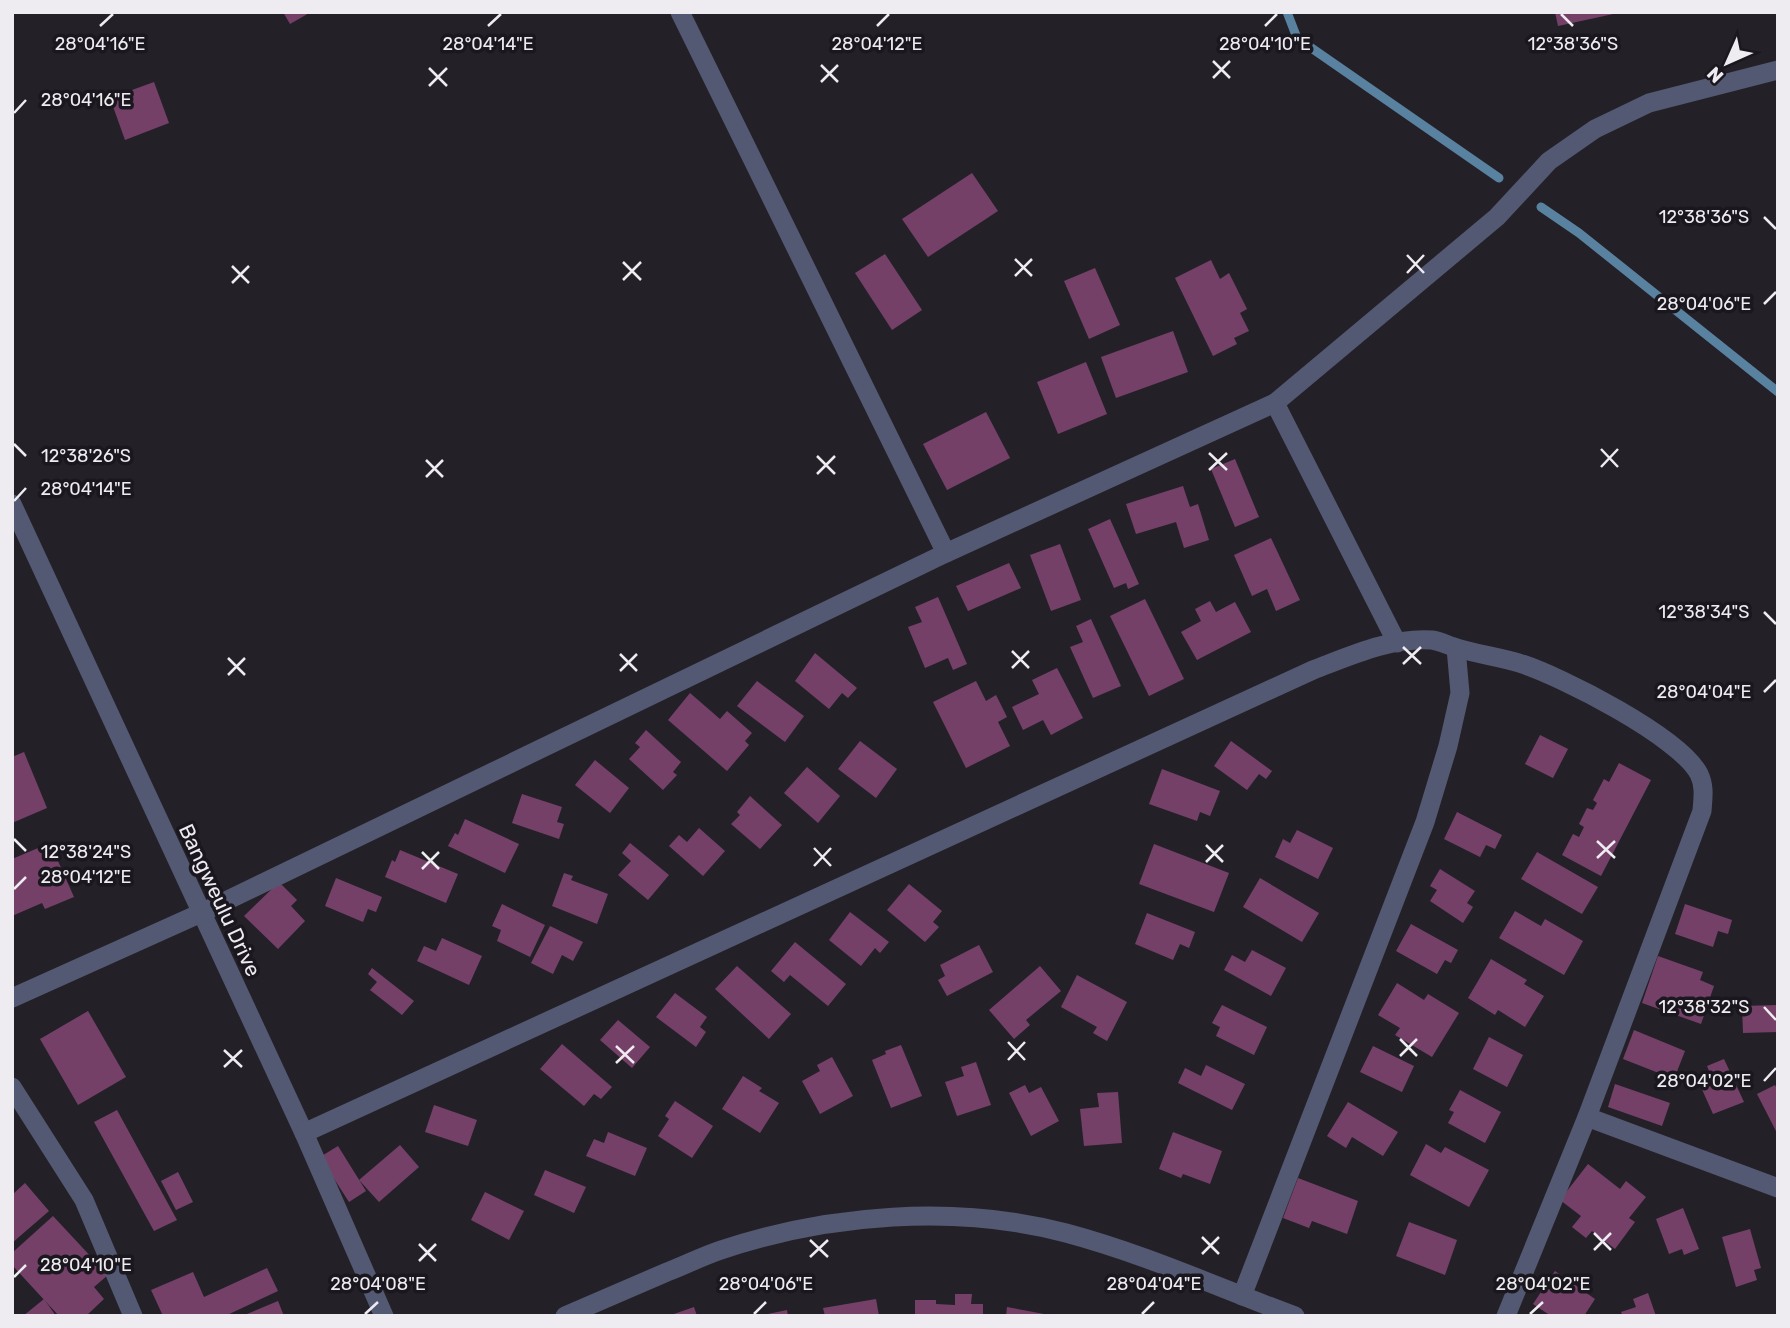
<svg xmlns="http://www.w3.org/2000/svg" width="1790" height="1328" viewBox="0 0 1790 1328" font-family="Rubik,sans-serif">
  <style>
    .lines { fill: none; stroke-linecap: round; stroke-linejoin: round }
    .stream { stroke: #5982a0; stroke-width: 9 }
    .building { fill: #744068 }
    .minor { stroke: #535972; stroke-width: 19 }
    .ticks { fill: none; stroke: #eeebf1; stroke-width: 2.5 }
    .labels { text-anchor: middle; dominant-baseline: central; stroke-width: 7; stroke-linejoin: round; paint-order: stroke }
    .street-label { font-size: 21px; fill: #eeebf1; stroke: #1a171e }
    .ticks-label { font-size: 18px; text-anchor: middle; fill: #eeebf1; stroke: #1a171e; stroke-width: 7; stroke-linejoin: round; paint-order: stroke }
  </style>
  <rect width="100%" height="100%" fill="#242028"/>
  <g class="lines">
    <g class="stream">
      <path d="M1287,12L1297,38L1499,178"/>
      <path d="M1541,207L1579,233L1778,392"/>
    </g>
  </g>
  <g class="building">
    <path d="M283,12H311L290,24Z"/>
    <path d="M1555,12H1618V13L1558,26Z"/>
    <path d="M154,82L169,123L125,140L110,98Z"/>
    <path d="M972,173L998,211L928,257L902,219Z"/>
    <path d="M885,254L922,310L892,330L855,273Z"/>
    <path d="M1211,260L1220,279L1229,273L1247,309L1240,313L1249,331L1234,338L1237,344L1213,356L1175,278Z"/>
    <path d="M1095,268L1120,325L1089,339L1064,281Z"/>
    <path d="M1173,331L1188,372L1116,398L1101,357Z"/>
    <path d="M1086,362L1107,414L1058,434L1037,382Z"/>
    <path d="M986,412L1010,458L947,490L923,444Z"/>
    <path d="M1235,459L1259,517L1235,527L1211,469Z"/>
    <path d="M1183,486L1190,507L1198,504L1209,540L1184,548L1176,522L1136,534L1126,504Z"/>
    <path d="M1110,519L1139,584L1128,589L1126,583L1114,588L1088,529Z"/>
    <path d="M1271,538L1300,600L1276,611L1267,589L1252,596L1234,555Z"/>
    <path d="M1060,544L1081,600L1051,611L1030,555Z"/>
    <path d="M1009,563L1021,588L968,611L956,586Z"/>
    <path d="M938,597L967,664L953,670L948,658L925,668L908,627L922,622L915,607Z"/>
    <path d="M1145,599L1184,679L1149,696L1110,616Z"/>
    <path d="M1210,601L1216,612L1235,602L1251,632L1197,660L1181,632L1201,621L1195,609Z"/>
    <path d="M1091,619L1121,686L1093,698L1070,647L1083,642L1076,626Z"/>
    <path d="M815,653L857,688L848,698L842,693L829,709L795,681Z"/>
    <path d="M1057,668L1083,718L1051,735L1043,720L1023,730L1012,707L1039,694L1032,680Z"/>
    <path d="M757,681L804,716L785,742L737,706Z"/>
    <path d="M976,681L986,701L996,695L1007,717L998,722L1010,746L966,768L933,702Z"/>
    <path d="M690,693L720,719L727,711L752,733L745,741L749,745L727,771L668,720Z"/>
    <path d="M646,730L681,762L673,772L677,775L663,790L629,759L640,747L635,743Z"/>
    <path d="M1540,735L1568,749L1553,778L1525,764Z"/>
    <path d="M860,741L897,769L876,798L838,769Z"/>
    <path d="M1231,741L1272,771L1266,779L1259,774L1247,790L1214,766Z"/>
    <path d="M24,752L47,808L12,823V757Z"/>
    <path d="M595,760L629,788L610,813L575,785Z"/>
    <path d="M1619,763L1651,780L1601,876L1562,855L1573,834L1579,837L1584,827L1579,824L1587,808L1593,810L1597,803L1593,800L1604,779L1609,782Z"/>
    <path d="M807,767L840,796L818,823L784,793Z"/>
    <path d="M1162,769L1220,791L1210,816L1200,812L1197,821L1149,804Z"/>
    <path d="M522,794L562,807L557,822L564,824L559,839L512,823Z"/>
    <path d="M750,796L782,825L760,849L731,824L740,815L737,812Z"/>
    <path d="M1457,812L1502,835L1495,849L1486,845L1480,857L1444,839Z"/>
    <path d="M465,819L519,844L505,873L448,846L455,833L458,835Z"/>
    <path d="M699,828L725,851L703,876L669,846L679,835L687,842Z"/>
    <path d="M1297,830L1333,848L1318,879L1275,857L1283,839L1290,843Z"/>
    <path d="M50,843L74,897L45,909L42,903L12,916V859Z"/>
    <path d="M630,843L669,875L648,900L618,875L631,861L622,853Z"/>
    <path d="M1154,844L1229,873L1214,912L1139,884Z"/>
    <path d="M400,850L458,874L446,903L385,877L392,860L395,862Z"/>
    <path d="M1537,852L1598,887L1582,914L1521,879Z"/>
    <path d="M1440,869L1475,891L1467,903L1473,907L1463,923L1430,901L1437,890L1430,886Z"/>
    <path d="M564,873L573,876L571,880L608,894L597,924L552,906Z"/>
    <path d="M336,878L382,897L376,912L368,909L363,922L325,906Z"/>
    <path d="M1260,878L1319,913L1302,942L1243,907Z"/>
    <path d="M279,882L297,900L291,906L305,921L278,949L244,916Z"/>
    <path d="M909,884L942,911L933,922L939,927L925,942L887,910Z"/>
    <path d="M502,904L545,925L530,957L497,941L501,930L492,926Z"/>
    <path d="M1685,904L1732,920L1728,934L1718,931L1713,947L1675,934Z"/>
    <path d="M1515,911L1541,926L1545,919L1583,941L1564,975L1499,938Z"/>
    <path d="M850,912L889,942L880,953L875,948L861,966L829,940Z"/>
    <path d="M1147,913L1195,932L1189,948L1180,944L1173,960L1135,944Z"/>
    <path d="M1411,924L1458,950L1451,963L1445,960L1437,974L1396,951Z"/>
    <path d="M550,926L583,942L573,961L562,955L553,974L531,963Z"/>
    <path d="M442,938L482,956L469,985L417,961L424,946L436,951Z"/>
    <path d="M795,942L846,984L828,1006L790,975L784,982L771,971Z"/>
    <path d="M979,945L993,972L947,996L938,980L945,976L940,965Z"/>
    <path d="M1252,950L1286,968L1271,996L1224,970L1232,955L1245,962Z"/>
    <path d="M1658,956L1703,972L1700,980L1714,986L1701,1024L1642,1003Z"/>
    <path d="M1491,959L1527,980L1524,984L1544,996L1525,1027L1498,1010L1495,1015L1468,998Z"/>
    <path d="M737,966L791,1014L769,1039L715,989Z"/>
    <path d="M1040,966L1061,991L1026,1020L1030,1025L1014,1039L989,1010Z"/>
    <path d="M372,968L414,1001L402,1015L370,990L377,982L368,974Z"/>
    <path d="M1077,975L1127,1002L1107,1041L1093,1033L1097,1027L1061,1007Z"/>
    <path d="M1397,983L1424,1000L1428,994L1459,1013L1432,1057L1395,1035L1400,1028L1378,1015Z"/>
    <path d="M675,993L707,1017L700,1027L706,1032L696,1047L656,1017Z"/>
    <path d="M1222,1005L1267,1027L1254,1055L1216,1036L1220,1027L1212,1023Z"/>
    <path d="M1778,1005V1032L1743,1033L1742,1006Z"/>
    <path d="M88,1011L126,1077L78,1105L40,1039Z"/>
    <path d="M618,1020L650,1047L632,1068L600,1040Z"/>
    <path d="M1634,1030L1685,1051L1674,1079L1623,1059Z"/>
    <path d="M1489,1037L1523,1055L1507,1087L1473,1069Z"/>
    <path d="M562,1044L612,1087L601,1099L594,1094L584,1106L540,1069Z"/>
    <path d="M901,1045L922,1096L891,1108L872,1060L886,1054L885,1051Z"/>
    <path d="M1373,1046L1414,1066L1402,1092L1360,1072Z"/>
    <path d="M832,1057L853,1096L820,1114L802,1081L820,1071L817,1065Z"/>
    <path d="M1724,1059L1744,1102L1713,1114L1696,1076L1709,1071L1707,1066Z"/>
    <path d="M976,1062L991,1105L957,1116L945,1082L964,1076L961,1067Z"/>
    <path d="M1206,1065L1245,1084L1232,1110L1178,1083L1185,1068L1201,1076Z"/>
    <path d="M743,1076L762,1088L759,1091L779,1103L760,1133L722,1109Z"/>
    <path d="M1615,1084L1670,1103L1662,1126L1608,1107Z"/>
    <path d="M1025,1085L1029,1093L1041,1087L1059,1121L1031,1136L1009,1093Z"/>
    <path d="M1775,1085L1778,1091V1135L1757,1094Z"/>
    <path d="M1460,1090L1501,1112L1485,1143L1448,1123L1454,1112L1449,1110Z"/>
    <path d="M1118,1092L1122,1143L1084,1146L1080,1109L1099,1107L1097,1093Z"/>
    <path d="M675,1101L713,1126L692,1158L658,1136L669,1119L665,1116Z"/>
    <path d="M1348,1102L1398,1132L1383,1156L1352,1137L1346,1148L1327,1136Z"/>
    <path d="M434,1105L477,1120L468,1146L425,1132Z"/>
    <path d="M117,1110L177,1220L154,1231L94,1122Z"/>
    <path d="M608,1132L647,1148L635,1176L586,1156L594,1139L604,1143Z"/>
    <path d="M1173,1132L1222,1151L1210,1184L1183,1174L1181,1178L1159,1169Z"/>
    <path d="M1426,1144L1441,1153L1445,1147L1489,1170L1469,1207L1410,1175Z"/>
    <path d="M400,1145L419,1167L379,1202L359,1180Z"/>
    <path d="M338,1146L366,1191L349,1202L320,1157Z"/>
    <path d="M1588,1164L1620,1189L1626,1181L1646,1197L1629,1218L1635,1222L1615,1249L1592,1231L1586,1238L1572,1227L1581,1216L1560,1200Z"/>
    <path d="M545,1170L586,1187L574,1213L534,1195Z"/>
    <path d="M178,1172L193,1202L176,1210L161,1181Z"/>
    <path d="M1298,1178L1358,1201L1347,1234L1312,1221L1309,1228L1283,1218Z"/>
    <path d="M25,1183L49,1211L12,1243V1195Z"/>
    <path d="M485,1192L524,1211L509,1240L471,1220Z"/>
    <path d="M1683,1208L1699,1249L1684,1255L1682,1249L1669,1254L1656,1219Z"/>
    <path d="M53,1216L108,1275L94,1287L104,1299L86,1316H59L12,1265V1253Z"/>
    <path d="M1409,1222L1457,1240L1445,1275L1396,1256Z"/>
    <path d="M1750,1229L1761,1268L1754,1270L1757,1280L1736,1287L1722,1237Z"/>
    <path d="M267,1268L278,1291L225,1316H163L151,1290L193,1272L204,1297Z"/>
    <path d="M1555,1271L1595,1299L1584,1316H1551L1533,1304Z"/>
    <path d="M1648,1293L1656,1316H1623L1621,1312L1636,1307L1633,1299Z"/>
    <path d="M955,1294H972L971,1304H983V1316H915V1300H936V1304L955,1305Z"/>
    <path d="M44,1299L56,1316H23Z"/>
    <path d="M876,1299L879,1316H825L823,1308Z"/>
    <path d="M278,1301L284,1316H242Z"/>
    <path d="M694,1307L697,1316H671V1315Z"/>
    <path d="M1007,1307L1044,1314V1316H1006Z"/>
    <path d="M787,1310L788,1316H763V1315Z"/>
  </g>
  <g class="lines">
    <g class="minor">
      <path d="M680,12L946,553"/>
      <path d="M1275,403L1497,217L1549,161L1595,129L1649,103L1778,70"/>
      <path d="M12,504L304,1133L384,1316"/>
      <path d="M12,998L201,913L946,553L1275,403L1397,643"/>
      <path d="M12,1087L84,1200L133,1316"/>
      <path d="M1587,1117L1778,1188"/>
      <path d="M304,1133L1313,670C1350,656 1391,637 1432,640C1440,641 1449,646 1457,648C1477,654 1499,657 1519,663C1561,676 1680,737 1699,774C1705,786 1703,798 1702,811L1587,1117L1506,1316"/>
      <path d="M1242,1296L1425,822L1448,746L1460,693L1456,648"/>
      <path d="M565,1316C599,1301 633,1287 667,1272C685,1265 703,1256 721,1250C829,1214 956,1204 1066,1233C1145,1254 1219,1288 1295,1316"/>
    </g>
  </g>
  <path class="ticks" d="M1561,14L1573,26M100,26L113,14M488,26L501,14M877,26L889,14M1265,26L1277,14M1213,61L1230,78M821,65L838,82M429,68L447,86M1213,78L1230,61M821,82L838,65M429,86L447,68M14,113L26,100M1764,217L1776,229M1407,255L1424,273M1015,259L1032,276M623,262L641,280M232,266L249,283M1407,273L1424,255M1015,276L1032,259M623,280L641,262M232,283L249,266M1764,304L1776,292M14,444L26,456M1601,449L1618,467M1209,453L1227,470M817,456L835,474M426,460L443,477M1601,467L1618,449M1209,470L1227,453M817,474L835,456M426,477L443,460M14,501L26,488M1764,612L1776,624M1403,647L1421,664M1012,651L1029,668M620,654L637,671M228,658L245,675M1403,664L1421,647M1012,668L1029,651M620,671L637,654M228,675L245,658M1764,692L1776,680M14,839L26,851M1597,841L1615,858M1206,845L1223,862M814,848L831,866M422,852L439,869M1597,858L1615,841M1206,862L1223,845M814,866L831,848M422,869L439,852M14,889L26,877M1764,1007L1776,1020M1400,1039L1417,1056M1008,1042L1025,1060M616,1046L634,1063M224,1050L242,1067M1400,1056L1417,1039M1008,1060L1025,1042M616,1063L634,1046M224,1067L242,1050M1764,1081L1776,1068M1594,1233L1611,1250M1202,1237L1219,1254M810,1240L828,1257M419,1244L436,1261M1594,1250L1611,1233M1202,1254L1219,1237M810,1257L828,1240M419,1261L436,1244M14,1277L26,1265M365,1314L378,1302M754,1314L766,1302M1142,1314L1154,1302M1530,1314L1543,1302"/>
  <g class="labels">
    <g class="street-label">
      <text transform="translate(220 900) rotate(65)">Bangweulu Drive</text>
    </g>
  </g>
  <g class="ticks-label">
    <text x="100" y="50">28°04'16"E</text>
    <text x="488" y="50">28°04'14"E</text>
    <text x="1265" y="50">28°04'10"E</text>
    <text x="1573" y="50">12°38'36"S</text>
    <text x="877" y="50">28°04'12"E</text>
    <text x="86" y="106">28°04'16"E</text>
    <text x="1704" y="223">12°38'36"S</text>
    <text x="1704" y="310">28°04'06"E</text>
    <text x="86" y="462">12°38'26"S</text>
    <text x="86" y="495">28°04'14"E</text>
    <text x="1704" y="618">12°38'34"S</text>
    <text x="1704" y="698">28°04'04"E</text>
    <text x="86" y="858">12°38'24"S</text>
    <text x="86" y="883">28°04'12"E</text>
    <text x="1704" y="1013">12°38'32"S</text>
    <text x="1704" y="1087">28°04'02"E</text>
    <text x="86" y="1271">28°04'10"E</text>
    <text x="378" y="1290">28°04'08"E</text>
    <text x="766" y="1290">28°04'06"E</text>
    <text x="1154" y="1290">28°04'04"E</text>
    <text x="1543" y="1290">28°04'02"E</text>
  </g>
  <rect width="1790" height="1328" fill="none" stroke="#eeebf1" stroke-width="28"/>
  <g transform="translate(1727 63) rotate(225)" stroke="#1a171e" stroke-width="5" paint-order="stroke">
  <path d="M0-5L12 26L0 18L-12 26Z" fill="#eeebf1"/>
  <text y="-10" font-size="19" font-weight="bold" text-anchor="middle" fill="#eeebf1">N</text>
  </g>
</svg>
